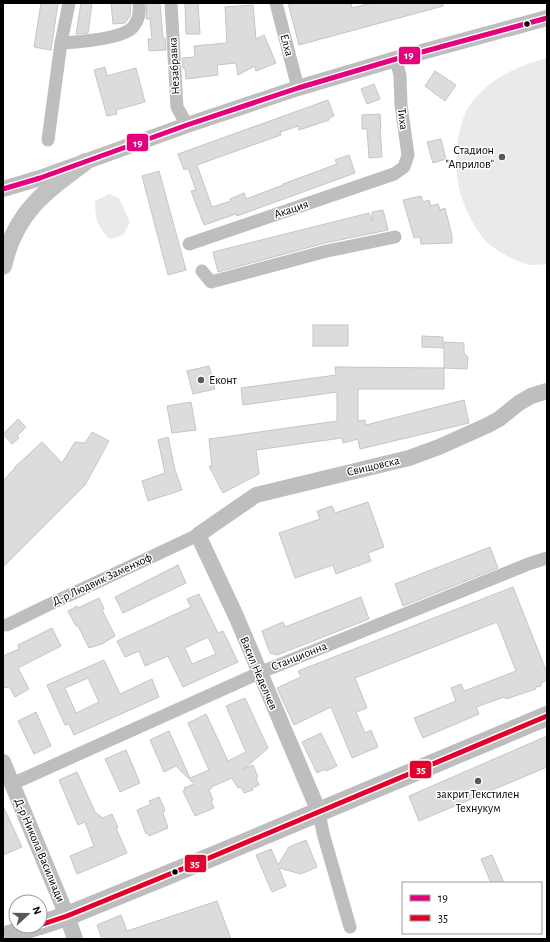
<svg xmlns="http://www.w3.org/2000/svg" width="550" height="942" viewBox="0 0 550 942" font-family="'Alegreya Sans',sans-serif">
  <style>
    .green { fill: #eaeaea }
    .building { fill: #dcdcdc; stroke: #c5c5c5; fill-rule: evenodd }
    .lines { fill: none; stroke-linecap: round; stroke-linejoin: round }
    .minor { stroke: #bebebe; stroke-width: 13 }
    .tertiary { stroke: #bebebe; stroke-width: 16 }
    .secondary { stroke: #c1c1c1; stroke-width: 18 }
    .primary { stroke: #bdbdbd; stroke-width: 20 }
    .bus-1-casing { stroke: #fff; stroke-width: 8 }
    .bus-2-casing { stroke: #fff; stroke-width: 8 }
    .bus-1 { stroke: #e5007d; stroke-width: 5 }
    .bus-2 { stroke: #e4002b; stroke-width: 5 }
    .bus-dot { fill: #000; stroke: #fff; stroke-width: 1.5 }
    .poi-dot { fill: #595959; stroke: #fff; stroke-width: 1.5 }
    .labels { text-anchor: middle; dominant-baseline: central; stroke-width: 3; stroke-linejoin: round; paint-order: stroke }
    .street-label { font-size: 12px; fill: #000; stroke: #fff }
    .poi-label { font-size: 12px; fill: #000; stroke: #fff; text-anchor: end }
    .line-badge { stroke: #fff; stroke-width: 1.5 }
    .badge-label { font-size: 11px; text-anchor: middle; font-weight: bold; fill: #fff }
  </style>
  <rect width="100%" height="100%" fill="#fff"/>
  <g class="green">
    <path d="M547,58V264C542,264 537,265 532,265C518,264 490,248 482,237C473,225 466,210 461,196C453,170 455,124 472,102C490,78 519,65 547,58Z"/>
    <path d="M109,194L119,198L130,222L123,235L110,239C97,227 95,218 95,201Z"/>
  </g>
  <g class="building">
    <path d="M41,3H58L51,50L34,47Z"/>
    <path d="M81,3H92L88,33L76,34Z"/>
    <path d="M111,3H131L130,16L125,23L113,24Z"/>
    <path d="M147,3H160L163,38H165L166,50L149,51L148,39H152L150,19H146Z"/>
    <path d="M185,3H198L200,34H186Z"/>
    <path d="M288,3H351L352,8L371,3H443V6L299,45Z"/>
    <path d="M253,5L256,39L264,35L276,63L256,71L255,66L238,75L236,63L217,65L218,75L186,79L185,68H183L182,58L195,57L194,46L227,43L225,7Z"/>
    <path d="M105,67L107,76L136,68L145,102L116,110L117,114L107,116L94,70Z"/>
    <path d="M435,71L456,85L445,101L425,86Z"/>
    <path d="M374,84L380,99L367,104L361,89Z"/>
    <path d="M328,100L334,116L329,118V120L299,130L298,126L280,132L281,135L197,165L212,207L231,201L230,199L244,193L246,199L283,185V184L337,164L335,160L349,155L355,173L237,216L236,214L204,225L191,191L196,190L188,168L184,170L178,154Z"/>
    <path d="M380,114L381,128H380L382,157L369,158L367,129H362V115Z"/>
    <path d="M441,139L446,159L433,163L427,142Z"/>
    <path d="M159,171L186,270L168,275L142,176Z"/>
    <path d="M421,196L423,202L429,200L431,206L438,204L440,210L445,208L452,236V243L421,244L420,237L414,238L403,200Z"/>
    <path d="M383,210L388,230L325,243L218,272L213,252L369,213L372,221V212Z"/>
    <rect x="313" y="325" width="35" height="21"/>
    <path d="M422,336L443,337V348L422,347Z"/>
    <path d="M444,342L464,343V353L468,357L467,369L444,368Z"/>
    <path d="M209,366L215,389L193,394L187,371Z"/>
    <path d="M335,367L444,368V389H358V421L365,420L366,425L464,400L469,423L360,449L358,439L343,443L342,438L256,450L259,474L223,493L209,466H212L209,439L337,421V392L243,405L241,388L336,375Z"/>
    <path d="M191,402L196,430L172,433L167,406Z"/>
    <path d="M18,419L26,427L17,436L19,438L12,444L3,434Z"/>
    <path d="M92,432L109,441L85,485L3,567V481L15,468H14L42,442L62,463L75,442L85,443Z"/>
    <path d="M168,437L175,470L182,490L148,501L142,481L165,473L158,440Z"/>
    <path d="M368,502L384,547L368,553L371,561L336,574L333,565L295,578L279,533L320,519L317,511L332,506L335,513Z"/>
    <path d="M490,547L498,568L403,606L395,584Z"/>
    <path d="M178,565L186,583L123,613L115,597Z"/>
    <path d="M513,587L547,673V680L541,683V686L536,687V689L506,699L504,697L476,707L479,714L423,738L414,718L456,701L451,688L461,684L464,691L516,671L497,622L355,678L367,708L356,712L365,733L371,730L378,747L352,758L331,707L294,725L277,688L301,677L298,671Z"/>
    <path d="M199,594L218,633L223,631L238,662L183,687L168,656L145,666L139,651L125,657L117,641L191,607L187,599ZM208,637L216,654L192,664L185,648Z"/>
    <path d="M361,597L369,619L277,655L270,653L262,631L283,622L285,627Z"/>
    <path d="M99,598L104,609L102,610L115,636L102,644L89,648L78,626H76L68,611L77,606L78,608Z"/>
    <path d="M52,628L61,646L18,668L29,689L15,697L10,688L3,687V656L19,649L18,645Z"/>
    <path d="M104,660L120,694L152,679L159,697L74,735L69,724L65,725L47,685ZM88,678L99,702L76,713L65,688Z"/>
    <path d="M245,698L268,748L244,769L253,765L258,777L256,778L259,785L252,788L253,790L244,793L241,787L238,788L232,778L211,787L212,788L209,790L213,800L211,801L214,808L195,816L183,791L185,790L184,788L194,784L176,766L164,772L150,740L169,731L190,778L209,770L188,723L206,714L228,761L246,752L226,706Z"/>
    <path d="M36,712L51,746L34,754L18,721Z"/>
    <path d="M321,733L337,766L326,771L325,769L317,773L302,742Z"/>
    <path d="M547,736V767L419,821L409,796Z"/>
    <path d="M126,750L140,783L120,792L105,759Z"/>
    <path d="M77,772L95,812L103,818L112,814L118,828H116L127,853L77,874L70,856L94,846L85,822L78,825L59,780Z"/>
    <path d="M159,797L165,810L163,813L168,828L149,836L148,833L146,834L137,810L151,804L149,801Z"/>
    <path d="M3,806L22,847L3,855Z"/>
    <path d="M306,840L317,867L301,874L279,868L286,886L272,892L256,855L271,849L278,865L289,847Z"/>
    <path d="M492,855L504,883H491L481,859Z"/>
    <path d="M217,901L231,939H102L97,925L121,915L127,931Z"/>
  </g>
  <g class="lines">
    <g class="minor">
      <path d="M171,3L177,107L187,125"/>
      <path d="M276,3L298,88"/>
      <path d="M61,43C78,42 123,39 133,27C139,20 140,11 139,3"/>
      <path d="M48,140L61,43L69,3"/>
      <path d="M189,244L394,174L404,167L408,155L401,105L400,76L396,59"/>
      <path d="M202,271L211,282L327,251L395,237"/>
      <path d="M7,625L48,605L198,535"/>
      <path d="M12,784L259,673L531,563L547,558"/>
      <path d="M319,812L323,833L350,927"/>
    </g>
    <g class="tertiary">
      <path d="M3,189L40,178L187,125L298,88L396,59L547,18"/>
      <path d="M3,762L67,916L75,939"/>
      <path d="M319,812L236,616L198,535L256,495L409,458L439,447L488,425L499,419L519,403L531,396L547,391"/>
    </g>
    <path class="secondary" d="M3,266C15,213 44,192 85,162"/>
    <g class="primary">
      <path d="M40,925L67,916L209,858L547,716"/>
      <path d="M3,937L36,926"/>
    </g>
    <g class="bus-1-casing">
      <path id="bus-1" d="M3,189L40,178L187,125L298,88L396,59L547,18"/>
    </g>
    <g class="bus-2-casing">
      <path id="bus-2" d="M40,925L67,916L209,858L547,716"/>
    </g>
    <use href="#bus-1" class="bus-1"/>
    <use href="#bus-2" class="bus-2"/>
  </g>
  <g class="bus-dot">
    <circle cx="527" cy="24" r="3.5"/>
    <circle cx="175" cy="872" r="3.5"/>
  </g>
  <g class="poi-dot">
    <circle cx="502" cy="157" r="4"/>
    <circle cx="201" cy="380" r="4"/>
    <circle cx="478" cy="781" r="4"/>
  </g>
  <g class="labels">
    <g class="street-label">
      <text transform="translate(287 45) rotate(75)">Елха</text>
      <text transform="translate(174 66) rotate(-93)">Незабравка</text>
      <text transform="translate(403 119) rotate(83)">Тиха</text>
      <text transform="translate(291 209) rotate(-19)">Акация</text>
      <text transform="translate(373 466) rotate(-13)">Свищовска</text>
      <text transform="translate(102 579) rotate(-25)">Д-р Людвик Заменхоф</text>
      <text transform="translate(299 656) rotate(-22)">Станционна</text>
      <text transform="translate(259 673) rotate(67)">Васил Неделчев</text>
      <text transform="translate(40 850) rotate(67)">Д-р Никола Василиади</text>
    </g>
    <g class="poi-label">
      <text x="494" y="150">Стадион<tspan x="494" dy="14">"Априлов"</tspan></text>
      <text x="209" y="380" text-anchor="start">Еконт</text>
      <text x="478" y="794" text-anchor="middle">закрит Текстилен<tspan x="478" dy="14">Технукум</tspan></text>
    </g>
  </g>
  <g class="line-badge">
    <rect x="398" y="46" width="23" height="19" rx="4" fill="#e5007d"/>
    <rect x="126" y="133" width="23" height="19" rx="4" fill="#e5007d"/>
    <rect x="409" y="760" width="23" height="19" rx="4" fill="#e4002b"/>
    <rect x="184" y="854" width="23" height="19" rx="4" fill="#e4002b"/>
  </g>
  <g class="badge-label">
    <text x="409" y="59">19</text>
    <text x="138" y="147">19</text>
    <text x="421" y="773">35</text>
    <text x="195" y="867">35</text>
  </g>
  <rect width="550" height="942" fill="none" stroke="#000000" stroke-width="8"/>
  <rect x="402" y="882" width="140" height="52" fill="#ffffff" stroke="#999999"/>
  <rect x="410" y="895" width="20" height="6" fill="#e5007d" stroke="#999999"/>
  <text x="438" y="902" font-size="12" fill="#000000">19</text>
  <rect x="410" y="915" width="20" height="6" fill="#e4002b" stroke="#999999"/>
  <text x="438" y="922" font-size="12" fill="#000000">35</text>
  <g transform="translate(28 914) rotate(69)"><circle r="19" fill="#ffffff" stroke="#999999"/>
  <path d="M0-3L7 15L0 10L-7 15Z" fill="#595959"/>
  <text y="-6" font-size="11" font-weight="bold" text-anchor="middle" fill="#000000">N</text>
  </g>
</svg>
